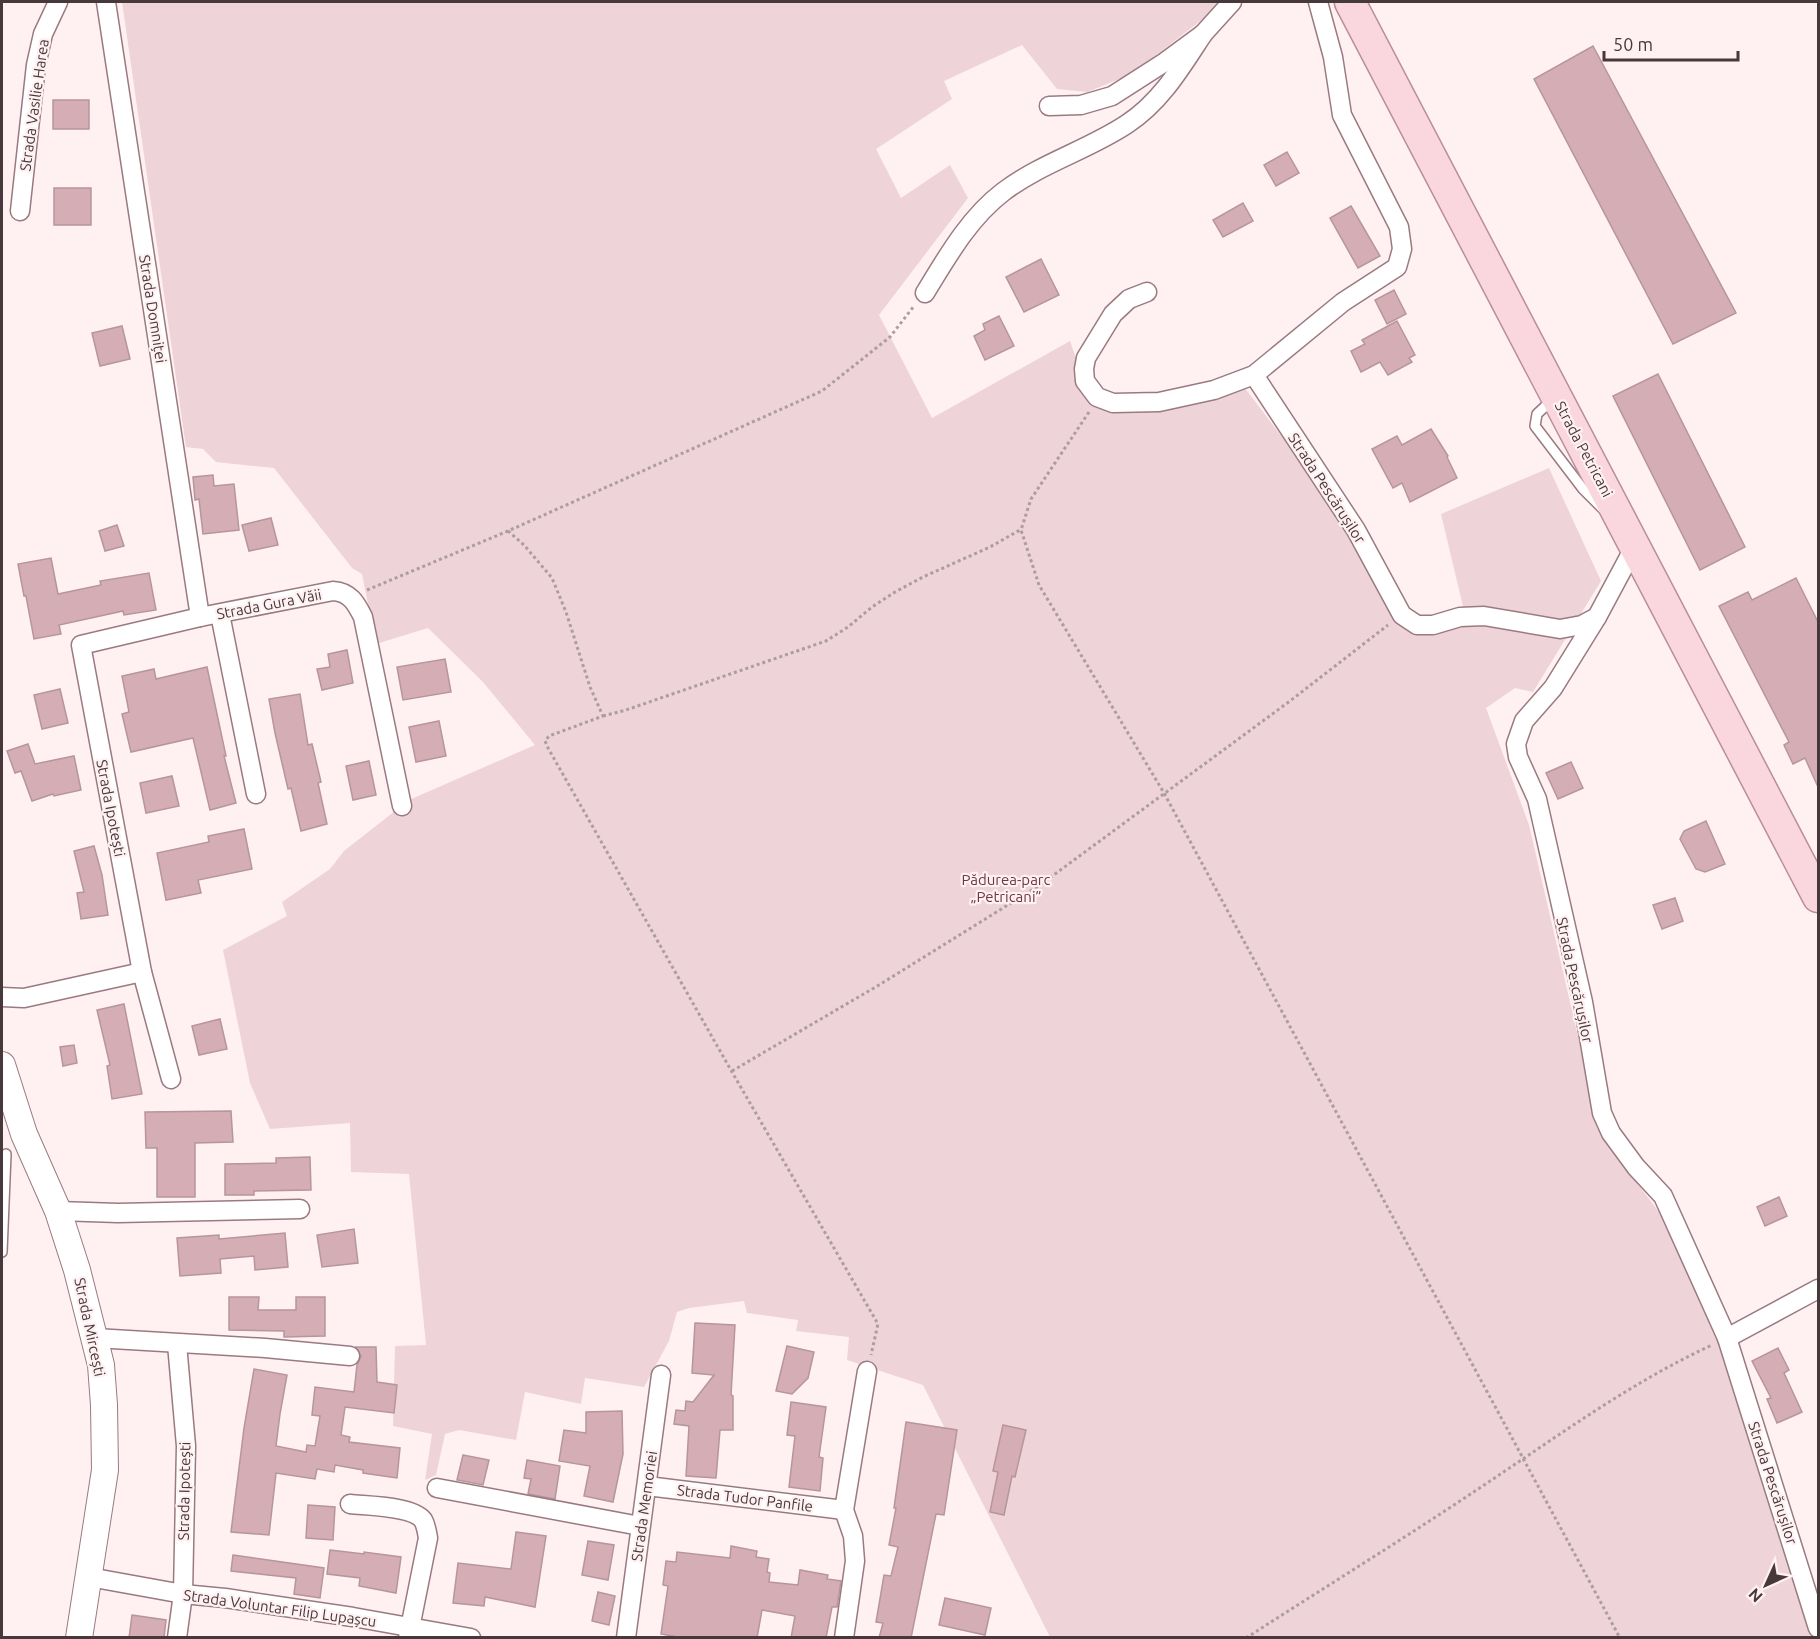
<svg xmlns="http://www.w3.org/2000/svg" width="1820" height="1639" viewBox="0 0 1820 1639" font-family="Ubuntu,sans-serif">
  <style>
    .green { fill: #eed3d9 }
    .building { fill: #d4adb5; stroke: #b7959c; stroke-width: 1.5 }
    .lines { fill: none; stroke-linecap: round; stroke-linejoin: round }
    .service-casing { stroke: #9a7a81; stroke-width: 12 }
    .minor-casing { stroke: #9a7a81; stroke-width: 21 }
    .secondary-casing { stroke: #9a7a81; stroke-width: 28 }
    .primary-casing { stroke: #b98e97; stroke-width: 33 }
    .path { stroke: #ac9d9f; stroke-width: 3; stroke-dasharray: 3 3; stroke-linecap: butt }
    .service { stroke: #fff; stroke-width: 9 }
    .minor { stroke: #fff; stroke-width: 18 }
    .secondary { stroke: #fff; stroke-width: 26 }
    .primary { stroke: #fad7df; stroke-width: 30 }
    .labels { text-anchor: middle; dominant-baseline: central; stroke-width: 4.5; stroke-linejoin: round; paint-order: stroke }
    .street-label { font-size: 15px; fill: #47383b; stroke: #fff0f2 }
    .park-label { font-size: 15px; fill: #6d3746; stroke: #fff0f2 }
  </style>
  <rect width="100%" height="100%" fill="#fff0f2"/>
  <path class="green" d="M122,2H1219L1213,11L1132,74L1087,92L1057,89L1022,45L944,81L952,99L876,149L901,198L950,165L968,198L879,315L932,418L1070,341L1092,405L1163,412L1241,383L1320,487L1409,632L1467,623L1441,514L1549,468L1601,581L1533,692L1515,688L1486,708L1529,825L1601,1136L1675,1233L1721,1337L1810,1637H1050L923,1385L847,1360L849,1337L796,1331L798,1320L747,1313L744,1301L689,1308L677,1312L669,1341L644,1387L585,1378L581,1404L525,1392L516,1440L459,1430L445,1434L436,1475L425,1480L432,1434L393,1426L395,1346L426,1345L409,1174L351,1172L350,1123L270,1129L250,1083L223,950L287,916L282,902L330,869L344,851L409,800L535,745L483,682L428,628L376,644L362,574L352,568L274,468L216,462L203,449L186,447Z"/>
  <g class="building">
    <path d="M1593,46L1736,313L1673,344L1534,79Z"/>
    <rect x="53" y="100" width="36" height="29"/>
    <path d="M1287,152L1299,173L1276,186L1264,165Z"/>
    <rect x="54" y="188" width="37" height="37"/>
    <path d="M1243,203L1253,221L1223,237L1213,220Z"/>
    <path d="M1351,206L1380,256L1358,268L1330,218Z"/>
    <path d="M1041,259L1059,295L1024,312L1006,277Z"/>
    <path d="M1394,290L1406,314L1387,324L1375,300Z"/>
    <path d="M999,316L1014,346L985,360L974,336L985,330L983,324Z"/>
    <path d="M1397,321L1415,355L1409,358L1412,362L1388,375L1380,362L1361,372L1351,351L1365,344L1362,340Z"/>
    <path d="M122,326L130,359L100,366L92,333Z"/>
    <path d="M1658,374L1745,547L1700,570L1613,396Z"/>
    <path d="M1431,429L1448,456L1447,457L1457,478L1410,502L1402,483L1393,488L1372,449L1397,436L1402,445Z"/>
    <path d="M213,475L214,486L234,484L239,530L203,534L199,499L195,500L193,477Z"/>
    <path d="M271,518L278,545L249,551L242,525Z"/>
    <path d="M117,525L124,546L105,551L99,531Z"/>
    <path d="M51,558L58,594L101,585L100,581L149,573L156,610L124,615L123,611L59,625L61,634L34,639L26,596H24L18,564Z"/>
    <path d="M1796,578L1818,622V787L1805,758L1793,764L1784,745L1789,742L1719,606L1748,592L1752,600Z"/>
    <path d="M347,650L353,683L322,690L317,669L330,667L328,654Z"/>
    <path d="M445,659L451,692L403,700L397,667Z"/>
    <path d="M207,667L226,756H224L236,803L210,810L193,738L131,752L122,714L129,712L122,676L154,669L156,679Z"/>
    <path d="M60,689L68,723L42,729L34,695Z"/>
    <path d="M300,694L308,745L312,744L321,782L318,783L327,824L301,831L291,788L288,789L275,733L269,699Z"/>
    <path d="M439,721L446,756L416,762L409,727Z"/>
    <path d="M28,744L35,764L74,756L81,790L54,796L53,794L32,801L21,771L15,773L7,751Z"/>
    <path d="M369,761L376,795L353,800L346,766Z"/>
    <path d="M1571,762L1583,788L1558,799L1546,773Z"/>
    <path d="M172,776L179,806L146,813L140,783Z"/>
    <path d="M1706,821L1725,864L1705,872L1696,869L1680,839L1684,831Z"/>
    <path d="M244,829L252,869L198,880L201,893L166,900L157,853L209,842L208,836Z"/>
    <path d="M94,846L102,875L108,915L81,919L77,893L84,892L74,851Z"/>
    <path d="M1675,898L1683,921L1662,929L1653,905Z"/>
    <path d="M124,1004L142,1094L112,1099L107,1066L110,1065L97,1010Z"/>
    <path d="M220,1019L227,1049L199,1055L192,1026Z"/>
    <path d="M74,1045L77,1063L63,1066L60,1047Z"/>
    <path d="M231,1111L233,1142L195,1143V1197H157V1148H146L145,1112Z"/>
    <path d="M310,1157L311,1190L254,1191V1195H225V1164L276,1163V1158Z"/>
    <path d="M1779,1197L1787,1216L1765,1226L1757,1207Z"/>
    <path d="M354,1229L358,1263L322,1267L317,1235Z"/>
    <path d="M285,1233L288,1267L255,1270L254,1256L220,1259L221,1273L180,1276L177,1238L219,1235V1239Z"/>
    <path d="M229,1297H259L258,1310H296V1297H325V1336L284,1337V1331L229,1330Z"/>
    <path d="M695,1323L735,1325L731,1395L733,1396V1430H720L716,1478L686,1476L689,1426L674,1424L676,1410L685,1411L686,1401L693,1402L714,1375L692,1373Z"/>
    <path d="M787,1346L814,1352L808,1378L792,1394L776,1391Z"/>
    <path d="M356,1347H376L377,1382L397,1385L394,1413L345,1407L341,1435L350,1437L349,1442L400,1448L397,1478L363,1473V1470L335,1465L334,1472L317,1469L315,1479L276,1473L269,1535L231,1532L244,1428L254,1369L287,1375L280,1414L276,1446L306,1452L307,1445L315,1446L320,1416L312,1415L315,1387L354,1392L357,1365L361,1356Z"/>
    <path d="M1778,1348L1789,1370L1784,1373L1802,1412L1777,1423L1767,1399L1771,1398L1752,1361Z"/>
    <path d="M791,1402L826,1407L819,1457L823,1458L820,1491L789,1487L795,1436L787,1435Z"/>
    <path d="M622,1411L623,1454L613,1502L584,1496L590,1466L559,1461L564,1430L586,1433V1412Z"/>
    <path d="M906,1422L957,1430L944,1515L936,1514L911,1638H879L883,1623L876,1622L884,1575L891,1576L898,1547L889,1545L896,1508H894Z"/>
    <path d="M1003,1425L1026,1430L1015,1477L1012,1476L1004,1515L990,1512L998,1472L993,1471Z"/>
    <path d="M463,1455L489,1460L483,1485L457,1480Z"/>
    <path d="M527,1460L560,1466L555,1499L528,1494L531,1479L524,1478Z"/>
    <path d="M308,1505L335,1507L333,1540L306,1538Z"/>
    <path d="M516,1532L546,1536L535,1607L485,1597L484,1606L453,1603L458,1563L511,1569Z"/>
    <path d="M588,1541L614,1545L608,1580L582,1575Z"/>
    <path d="M731,1546L757,1551L756,1557L769,1559L767,1572L770,1573L769,1582L798,1585L800,1570L828,1575L827,1579L841,1581L837,1607H832L826,1638H791L795,1616L762,1610L757,1638H683L661,1634L668,1586L663,1585L666,1561L676,1562L677,1552L730,1558Z"/>
    <path d="M330,1550L364,1554V1552L401,1557L396,1593L359,1586L360,1578L327,1574Z"/>
    <path d="M233,1555L324,1568L320,1598L294,1594L296,1578L231,1571Z"/>
    <path d="M598,1592L615,1596L609,1625L592,1621Z"/>
    <path d="M945,1598L991,1608L985,1635L939,1625Z"/>
    <path d="M132,1615L166,1620L164,1638H129Z"/>
  </g>
  <g class="lines">
    <g class="service-casing">
      <g id="service">
        <path d="M1552,400L1537,414L1535,426L1583,489L1602,508"/>
        <path d="M2,1252L6,1154"/>
      </g>
    </g>
    <g class="minor-casing">
      <g id="minor">
        <path d="M106,2L200,617"/>
        <path d="M1049,106L1081,105L1112,96L1165,62L1203,34L1232,2"/>
        <path d="M20,211L36,65L43,34L58,2"/>
        <path d="M1147,292L1129,299L1113,314L1086,358L1084,369L1085,381L1097,397L1113,403L1159,402L1214,390L1254,375L1343,302L1397,267L1402,249L1399,227L1342,115L1333,57L1318,2"/>
        <path d="M925,293C947,257 969,218 1003,192C1041,163 1088,150 1127,124C1161,102 1182,66 1203,34"/>
        <path d="M1254,375L1356,530L1402,615L1417,625H1433L1460,617L1484,616L1560,629L1582,625L1597,617L1635,546"/>
        <path d="M220,614L256,794"/>
        <path d="M1597,617L1553,688L1524,721L1516,744L1518,757L1537,799L1583,1002L1602,1113L1611,1133L1636,1167L1663,1196L1727,1338L1818,1628"/>
        <path d="M2,997L24,998L142,972"/>
        <path d="M171,1079L142,972L81,645L200,617L333,591C350,592 356,603 363,617L402,806"/>
        <path d="M58,1211L118,1213L300,1209"/>
        <path d="M95,1338L265,1348L350,1356"/>
        <path d="M1727,1338L1818,1289"/>
        <path d="M177,1344L186,1446L183,1594L177,1638"/>
        <path d="M647,1486L844,1510"/>
        <path d="M437,1488L640,1526"/>
        <path d="M350,1504C368,1506 412,1506 423,1520C426,1525 427,1532 428,1538L408,1638"/>
        <path d="M89,1577L183,1594L225,1598L353,1617L471,1638"/>
        <path d="M626,1638L661,1375"/>
        <path d="M844,1638L855,1561L853,1536L844,1510L867,1371"/>
      </g>
    </g>
    <g class="secondary-casing">
      <path id="secondary" d="M2,1065L24,1134L58,1211L77,1270L101,1365L104,1405L105,1470L79,1638"/>
    </g>
    <g class="primary-casing">
      <path id="primary" d="M1350,2L1818,897"/>
    </g>
    <g class="path">
      <path d="M1089,412L1031,499L1021,530L1039,585L1164,793L1620,1638"/>
      <path d="M508,531L524,545L552,578L566,612L590,687L603,716L549,736L545,741L548,748L732,1072L878,1324L871,1355"/>
      <path d="M367,590L508,531L822,391L890,337L914,306"/>
      <path d="M603,716L626,710L826,641L848,627L872,607L895,592L923,577L990,547L1020,530"/>
      <path d="M732,1071L879,985L1040,885L1290,701L1388,625"/>
      <path d="M1246,1638C1330,1584 1416,1531 1499,1475C1568,1429 1636,1380 1712,1345"/>
    </g>
    <use href="#service" class="service"/>
    <use href="#minor" class="minor"/>
    <use href="#secondary" class="secondary"/>
    <use href="#primary" class="primary"/>
  </g>
  <g class="labels">
    <g class="street-label">
      <text transform="translate(34 105) rotate(-82)">Strada Vasilie Harea</text>
      <text transform="translate(153 309) rotate(81)">Strada Domniței</text>
      <text transform="translate(1584 449) rotate(62)">Strada Petricani</text>
      <text transform="translate(1327 488) rotate(57)">Strada Pescărușilor</text>
      <text transform="translate(269 604) rotate(-11)">Strada Gura Văii</text>
      <text transform="translate(111 808) rotate(79)">Strada Ipotești</text>
      <text transform="translate(1575 980) rotate(78)">Strada Pescărușilor</text>
      <text transform="translate(90 1327) rotate(78)">Strada Mircești</text>
      <text transform="translate(1773 1483) rotate(72)">Strada Pescărușilor</text>
      <text transform="translate(184 1491) rotate(-89)">Strada Ipotești</text>
      <text transform="translate(745 1498) rotate(7)">Strada Tudor Panfile</text>
      <text transform="translate(644 1506) rotate(-82)">Strada Memoriei</text>
      <text transform="translate(280 1608) rotate(8)">Strada Voluntar Filip Lupașcu</text>
    </g>
    <g class="park-label">
      <text x="1006" y="879">Pădurea-parc<tspan x="1006" dy="17">„Petricani”</tspan></text>
    </g>
  </g>
  <rect width="1820" height="1639" fill="none" stroke="#47383b" stroke-width="6"/>
  <g transform="translate(1766 1585) rotate(225)" stroke="#fff0f2" stroke-width="4.5" paint-order="stroke">
  <path d="M0-4.5L10 22L0 15L-10 22Z" fill="#47383b"/>
  <text y="-9" font-size="16" font-weight="bold" text-anchor="middle" fill="#47383b">N</text>
  </g>
  <path d="M1604 51v9h134v-9" fill="none" stroke="#47383b" stroke-width="3"/>
  <text x="1613" y="51" font-size="18" fill="#47383b" stroke="#fff0f2" stroke-width="4.5" paint-order="stroke">50 m</text>
</svg>
